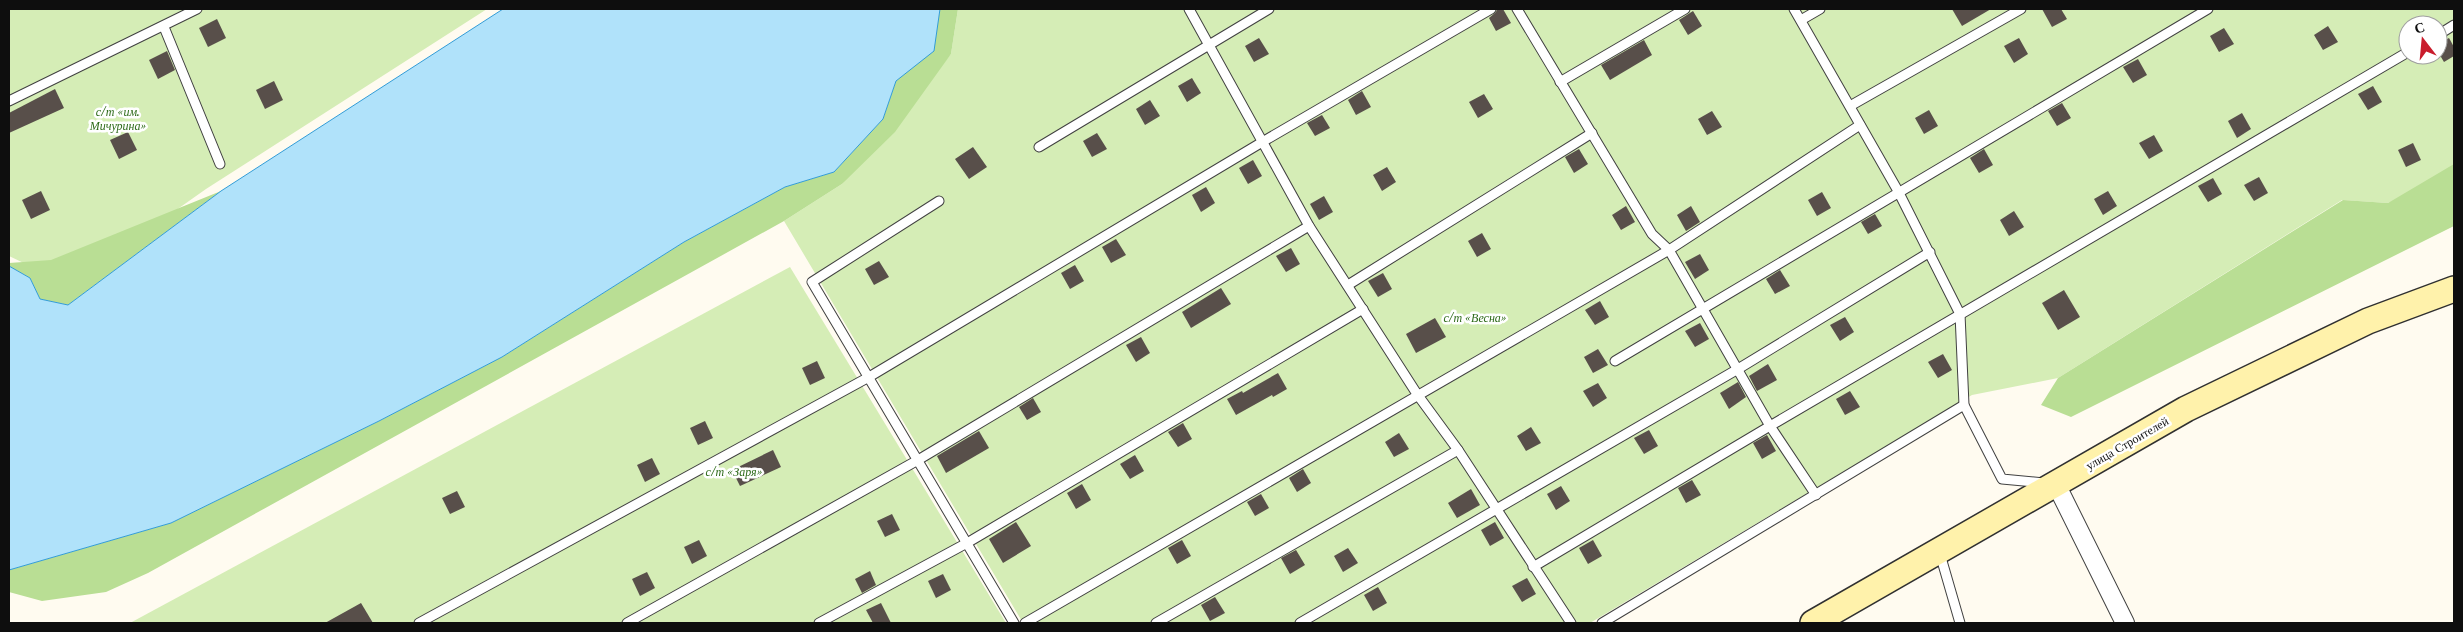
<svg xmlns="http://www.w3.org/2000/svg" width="2463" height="632" viewBox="0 0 2463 632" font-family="'Libre Baskerville',serif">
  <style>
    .green { fill: #d5edb6; fill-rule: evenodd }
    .forest { fill: #b9de94 }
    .water { fill: #b0e2fa; stroke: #329cd7 }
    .building { fill: #584f4a }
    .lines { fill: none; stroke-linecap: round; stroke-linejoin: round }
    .service-casing { stroke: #414141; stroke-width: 11 }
    .minor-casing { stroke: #414141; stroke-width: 20 }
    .secondary-casing { stroke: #303030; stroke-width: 28 }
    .service { stroke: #fff; stroke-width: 9 }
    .minor { stroke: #fff; stroke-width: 18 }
    .secondary { stroke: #fff2ab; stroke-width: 25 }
    .labels { text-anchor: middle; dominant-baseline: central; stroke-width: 5; stroke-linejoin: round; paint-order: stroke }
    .park-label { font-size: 12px; font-style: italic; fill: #2e6b1a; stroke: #fff }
    .street-label { font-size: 12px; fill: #0e0e0e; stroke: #fff }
  </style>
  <rect width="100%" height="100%" fill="#fffbf0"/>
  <g class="green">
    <path d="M9,9H487L206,189L70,285L9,256Z"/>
    <path d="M958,9H2454V175L2388,203L2342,200L2058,378L1972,395L1590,623H1023L784,221L842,184L951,54ZM2408,25H2438V55H2408Z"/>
    <path d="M790,267L1006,623H130Z"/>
  </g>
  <g class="forest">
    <path d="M940,9H958L951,54L895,132L842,184L784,221L148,573L106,592L42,601L9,592V570L171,523L379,421L502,357L684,242L785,187L834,172L883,119L896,81L933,51Z"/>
    <path d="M2454,164V226L2071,417L2041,405L2058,378L2343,200L2388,203Z"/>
    <path d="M221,191L68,305L40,299L30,278L9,266V263L51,260Z"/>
  </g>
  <path class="water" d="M503,9H940L934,51L896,81L883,119L834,172L785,187L684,242L502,357L379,421L171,523L9,570V266L30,278L40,299L68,305L221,191Z"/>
  <g class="building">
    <path d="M1497,9H1503L1511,23L1496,31L1489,18L1496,12Z"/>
    <path d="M1952,9H1991L1962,26Z"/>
    <path d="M2042,9H2061L2067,19L2052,27Z"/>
    <path d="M1693,11L1702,26L1688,35L1679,20Z"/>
    <path d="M217,19L226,38L208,47L199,28Z"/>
    <path d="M2328,26L2338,42L2323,50L2314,35Z"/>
    <path d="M2224,28L2234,44L2219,52L2210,36Z"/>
    <path d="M1259,38L1269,54L1254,62L1245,46Z"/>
    <path d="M2019,38L2028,54L2014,63L2004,46Z"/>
    <path d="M2449,38L2454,47V56L2444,62L2438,52V44Z"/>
    <path d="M1644,40L1652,55L1610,80L1601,65Z"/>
    <path d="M167,51L175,70L158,79L149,60Z"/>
    <path d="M2138,59L2147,75L2133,83L2123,67Z"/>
    <path d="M1192,78L1201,93L1187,102L1178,86Z"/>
    <path d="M274,81L283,100L265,109L256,90Z"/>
    <path d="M2373,86L2382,102L2368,110L2358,94Z"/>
    <path d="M55,89L64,108L9,133V113Z"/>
    <path d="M1362,91L1371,107L1356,115L1348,100Z"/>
    <path d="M1484,94L1493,109L1478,118L1469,102Z"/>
    <path d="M1150,100L1160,116L1145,125L1136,109Z"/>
    <path d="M2062,103L2071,118L2057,126L2048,111Z"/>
    <path d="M1929,110L1938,126L1924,134L1915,118Z"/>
    <path d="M1712,111L1722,127L1707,135L1698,119Z"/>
    <path d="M2242,113L2251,129L2237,138L2228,121Z"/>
    <path d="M1322,115L1330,128L1315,136L1307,123Z"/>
    <path d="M128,132L137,150L119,159L110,140Z"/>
    <path d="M1097,133L1107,149L1092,157L1083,141Z"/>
    <path d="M2154,135L2163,151L2149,159L2139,143Z"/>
    <path d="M2413,143L2421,160L2406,167L2398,150Z"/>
    <path d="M973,147L987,167L969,179L955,159Z"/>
    <path d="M1579,149L1588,164L1574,173L1565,157Z"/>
    <path d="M1984,149L1993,165L1979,173L1970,158Z"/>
    <path d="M1253,160L1262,176L1248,184L1239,168Z"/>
    <path d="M1387,167L1396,182L1382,191L1373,175Z"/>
    <path d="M2259,177L2268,193L2254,201L2244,185Z"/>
    <path d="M2213,178L2222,194L2208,202L2198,186Z"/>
    <path d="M1206,187L1215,203L1201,212L1192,195Z"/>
    <path d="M41,191L50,210L31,219L22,200Z"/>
    <path d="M2108,191L2117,206L2103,215L2094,199Z"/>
    <path d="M1822,192L1831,208L1817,216L1808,200Z"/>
    <path d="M1324,196L1333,212L1319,220L1310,204Z"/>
    <path d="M1626,206L1635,222L1621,230L1612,215Z"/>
    <path d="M1691,206L1700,222L1686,231L1677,215Z"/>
    <path d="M2014,211L2024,227L2009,236L2000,220Z"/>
    <path d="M1875,214L1882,226L1868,234L1861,222Z"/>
    <path d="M1482,233L1491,249L1477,257L1468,241Z"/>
    <path d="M1116,239L1126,255L1111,263L1102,247Z"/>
    <path d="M1291,248L1300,264L1286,272L1276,256Z"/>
    <path d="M1700,254L1709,270L1695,279L1685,262Z"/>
    <path d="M879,261L889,277L874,285L865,269Z"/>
    <path d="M1075,265L1084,281L1070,289L1061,273Z"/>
    <path d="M1780,270L1790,286L1775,294L1766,279Z"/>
    <path d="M1383,273L1392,289L1378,297L1368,281Z"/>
    <path d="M1221,288L1231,304L1191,328L1182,312Z"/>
    <path d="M2064,290L2080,317L2058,330L2042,303Z"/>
    <path d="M1600,301L1609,317L1595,325L1585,310Z"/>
    <path d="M1845,317L1854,332L1840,341L1830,325Z"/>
    <path d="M1435,318L1446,337L1416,353L1406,334Z"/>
    <path d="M1700,323L1709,339L1695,347L1685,331Z"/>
    <path d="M1141,337L1150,353L1136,362L1126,345Z"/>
    <path d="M1598,349L1608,365L1593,373L1584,357Z"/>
    <path d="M1943,354L1952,370L1938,378L1928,362Z"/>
    <path d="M817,361L825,378L810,385L802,368Z"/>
    <path d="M1768,364L1777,380L1757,391L1749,376Z"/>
    <path d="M1278,373L1287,389L1273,397L1272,395L1236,415L1227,399L1242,391L1243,393Z"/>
    <path d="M1738,382L1746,397L1729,409L1720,393Z"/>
    <path d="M1598,383L1607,398L1593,407L1583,391Z"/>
    <path d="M1850,391L1860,407L1845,415L1836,399Z"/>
    <path d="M1033,398L1041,412L1027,420L1019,407Z"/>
    <path d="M705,421L713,438L698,445L690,428Z"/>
    <path d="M1183,423L1192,439L1178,447L1168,432Z"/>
    <path d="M1531,427L1541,443L1526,451L1517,436Z"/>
    <path d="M1649,430L1658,446L1644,454L1634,438Z"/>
    <path d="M979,431L989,448L946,473L937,456Z"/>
    <path d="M1399,433L1409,449L1394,457L1385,442Z"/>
    <path d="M1767,435L1776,451L1762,459L1753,443Z"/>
    <path d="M773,450L781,467L740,486L732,470Z"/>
    <path d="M1135,455L1144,471L1130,479L1120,464Z"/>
    <path d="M652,458L660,474L645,482L637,465Z"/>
    <path d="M1303,469L1311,483L1297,492L1289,478Z"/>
    <path d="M1692,480L1701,495L1686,503L1678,488Z"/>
    <path d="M1082,484L1091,500L1076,509L1067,493Z"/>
    <path d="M1561,486L1570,501L1556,510L1547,494Z"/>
    <path d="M1471,489L1480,505L1457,518L1448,503Z"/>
    <path d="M457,491L465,507L450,514L442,498Z"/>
    <path d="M1261,494L1269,508L1255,516L1247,502Z"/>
    <path d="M892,514L900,530L885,537L877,521Z"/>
    <path d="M1016,522L1031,546L1003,563L989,539Z"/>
    <path d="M1495,522L1504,538L1490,546L1481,530Z"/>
    <path d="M699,540L707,556L692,564L684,547Z"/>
    <path d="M1182,540L1191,556L1177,564L1168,548Z"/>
    <path d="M1593,540L1602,556L1588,564L1579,548Z"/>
    <path d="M1348,548L1358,563L1343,572L1334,556Z"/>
    <path d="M1296,550L1305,565L1290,574L1281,558Z"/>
    <path d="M870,571L876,585L862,593L855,579Z"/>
    <path d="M647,572L655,588L640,596L632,579Z"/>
    <path d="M943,574L951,590L936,598L928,581Z"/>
    <path d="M1527,578L1536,594L1522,602L1512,586Z"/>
    <path d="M1378,587L1387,603L1373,611L1364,595Z"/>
    <path d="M1215,597L1225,613L1210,621L1201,605Z"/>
    <path d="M361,603L373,623H325Z"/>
    <path d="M881,603L891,623H873L866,610Z"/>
  </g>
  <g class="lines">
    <g class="service-casing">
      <g id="service">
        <path d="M1189,9L1309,226L1417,394L1458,450L1571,623"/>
        <path d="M1517,9L1652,234L1669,250L1770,426L1816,495"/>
        <path d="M1794,9L1898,191L1960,314L1964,405L2002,479L2044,483"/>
        <path d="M1801,20L1820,9"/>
        <path d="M164,27L220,164"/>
        <path d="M2438,35L2454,25"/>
        <path d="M1560,82L1685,9"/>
        <path d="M9,101L197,9"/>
        <path d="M1850,106L2021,9"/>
        <path d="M1039,147L1269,9"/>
        <path d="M939,201L812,282L1014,623"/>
        <path d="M1348,285L1592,133"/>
        <path d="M1615,361L2208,9"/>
        <path d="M1940,554L1960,623"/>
        <path d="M1533,567L1770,426L2408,52"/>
        <path d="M419,623L869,377L1264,141L1491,9"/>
        <path d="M627,623L918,460L1309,226"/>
        <path d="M819,623L967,543L1363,309"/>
        <path d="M1025,623L1669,250L1860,125"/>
        <path d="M1156,623L1458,450"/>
        <path d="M1300,623L1738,369L1930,252"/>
        <path d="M1602,623L1964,405"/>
      </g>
    </g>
    <g class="minor-casing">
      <path id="minor" d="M2056,484L2125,623"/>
    </g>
    <g class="secondary-casing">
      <path id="secondary" d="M1813,623L2186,409L2368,321L2454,289"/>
    </g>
    <use href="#service" class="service"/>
    <use href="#minor" class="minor"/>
    <use href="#secondary" class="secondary"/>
  </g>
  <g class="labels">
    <g class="park-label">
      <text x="118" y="111">с/т «им.<tspan x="118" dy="14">Мичурина»</tspan></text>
      <text x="1475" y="317">с/т «Весна»</text>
      <text x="734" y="471">с/т «Заря»</text>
    </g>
    <g class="street-label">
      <text transform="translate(2127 443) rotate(-30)">улица Строителей</text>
    </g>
  </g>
  <rect width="2463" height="632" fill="none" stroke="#0e0e0e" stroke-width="20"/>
  <g transform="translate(2423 40) rotate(344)"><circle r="24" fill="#ffffff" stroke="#9f9f9f"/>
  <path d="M0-4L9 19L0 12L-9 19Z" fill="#c91c2c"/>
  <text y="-8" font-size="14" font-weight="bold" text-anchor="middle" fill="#0e0e0e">С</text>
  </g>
</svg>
